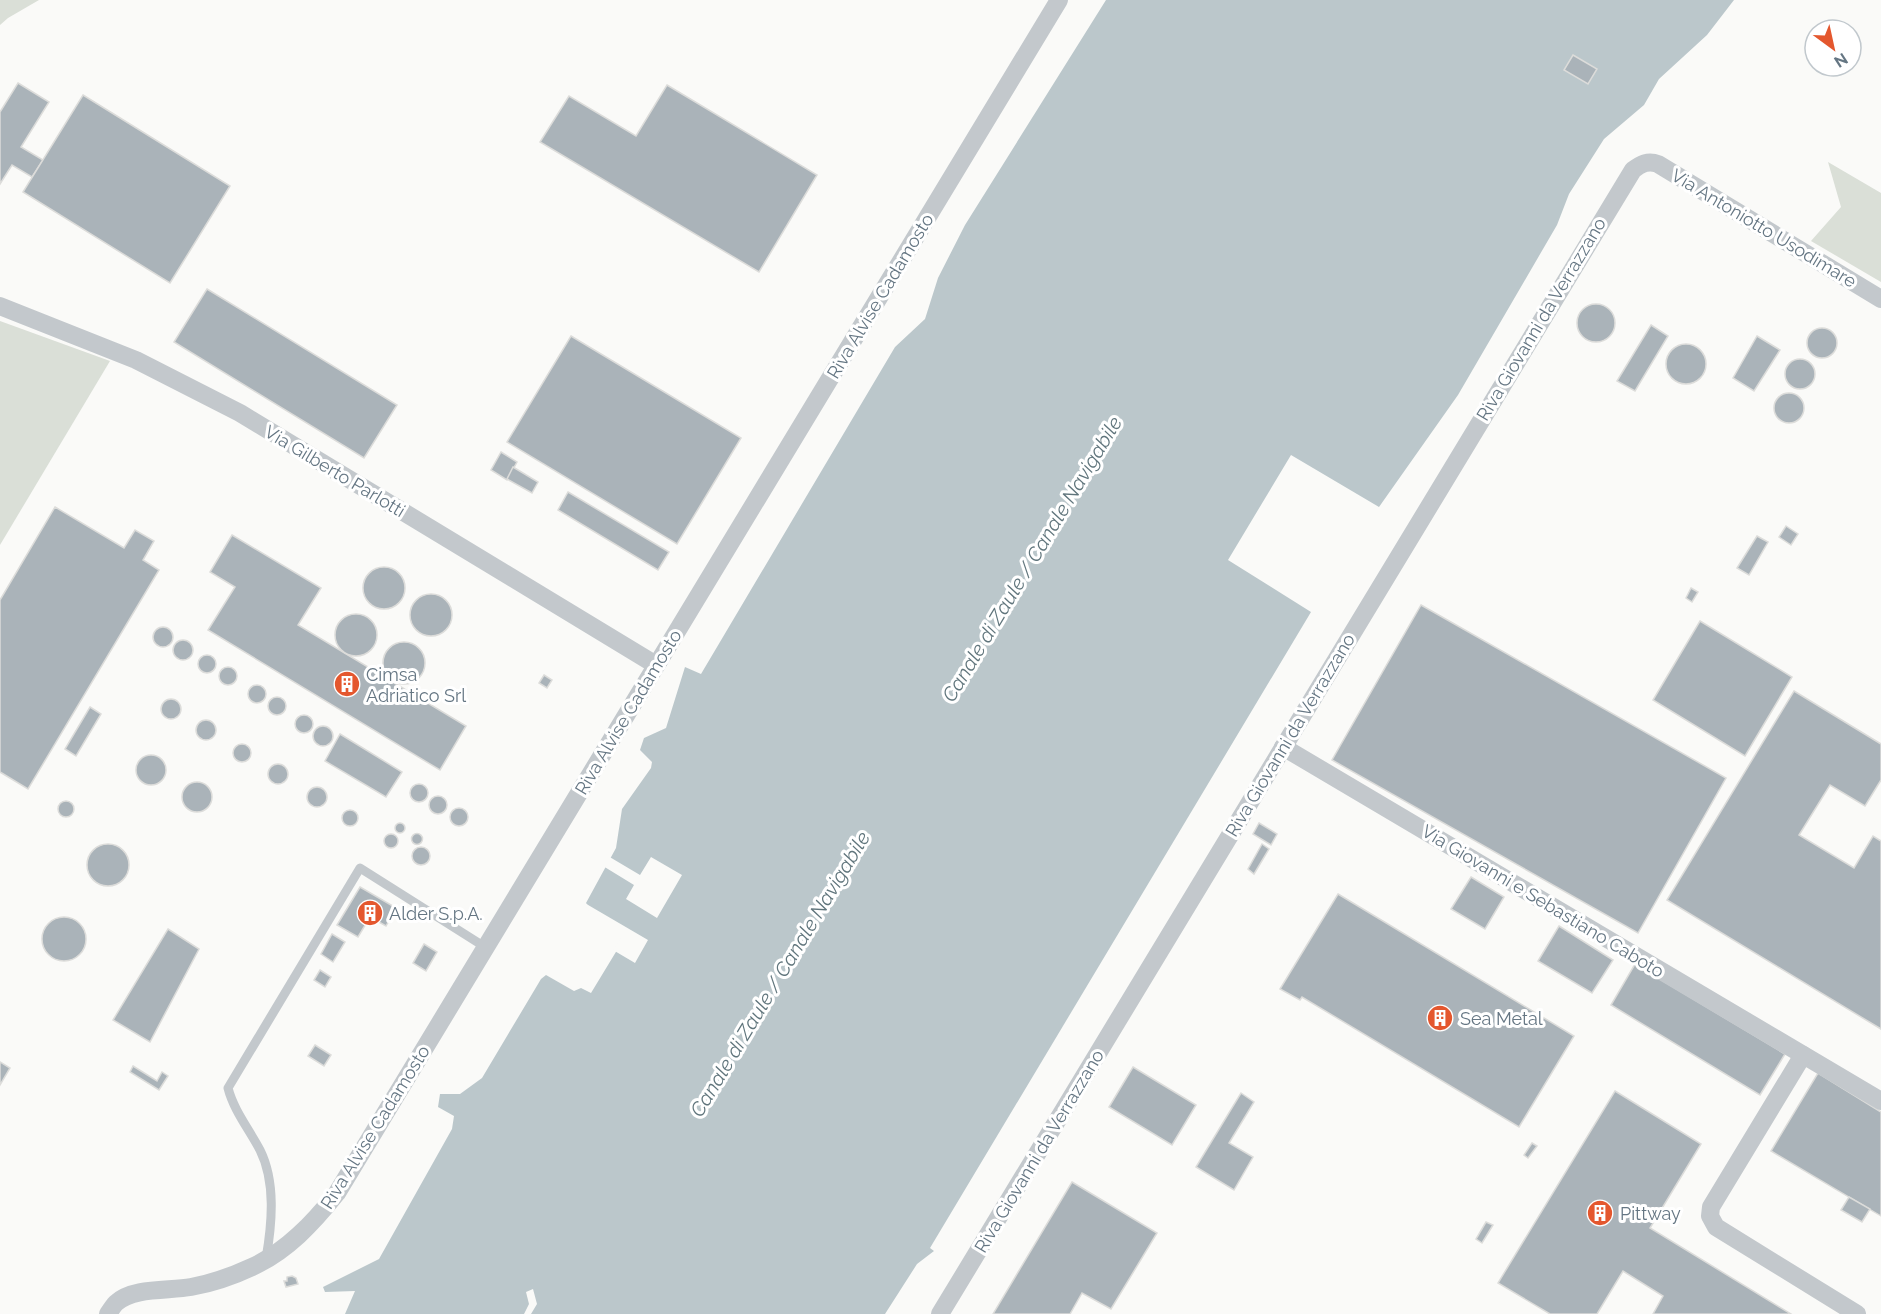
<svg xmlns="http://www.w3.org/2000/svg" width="1881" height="1314" viewBox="0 0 1881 1314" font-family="Raleway,sans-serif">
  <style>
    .green { fill: #dadfd7 }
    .water { fill: #bbc7cb }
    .pier { fill: #fafaf8 }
    .building { fill: #aab3b9; stroke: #dcdcda; stroke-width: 1.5 }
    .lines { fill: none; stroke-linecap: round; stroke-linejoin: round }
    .service { stroke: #c3c8cc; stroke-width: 9 }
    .minor { stroke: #c3c8cc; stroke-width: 18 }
    .labels { text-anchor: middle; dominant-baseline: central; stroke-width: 6; stroke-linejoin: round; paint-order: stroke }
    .street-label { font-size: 18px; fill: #657683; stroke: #fff }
    .poi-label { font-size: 18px; fill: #657683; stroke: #fff; text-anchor: start }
    .water-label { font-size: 20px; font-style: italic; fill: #60757c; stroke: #fff }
  </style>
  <rect width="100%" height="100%" fill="#fafaf8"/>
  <g class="green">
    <path d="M0,0H39L8,18L0,25Z"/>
    <path d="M1828,162L1881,193V282L1811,241L1841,207Z"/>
    <path d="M0,321L110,361L0,545Z"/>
  </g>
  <path class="water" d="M1106,0H1734L1707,35L1659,79L1644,105L1604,139L1569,194L1557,225L1458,395L1379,507L1291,455L1228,560L1311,612L930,1248L934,1251L917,1264L885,1314H531L537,1304L533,1289L526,1292L529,1304L524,1314H345L355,1291L325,1292L323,1287L379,1259L452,1129L454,1116L438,1107L440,1094H460L482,1078L541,979L546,975L574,991L581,988L591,993L625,937L613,922L593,912L586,903L616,848L622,809L651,768L652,762L640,750L644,738L666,728L685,667L701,674L895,347L925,319L938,278L965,225Z"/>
  <g class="pier">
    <path d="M608,856L640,875L651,857L682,875L657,918L626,899L634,885L603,866Z"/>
    <path d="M583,902L648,940L635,963L613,950L621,938L613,934L615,932L612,930L611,924L591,914Z"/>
  </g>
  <g class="building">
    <path d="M1573,55L1597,69L1588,84L1564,70Z"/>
    <path d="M18,83L49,102L21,147L43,160L32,177L12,165L0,184V112Z"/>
    <path d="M667,85L817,175L759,272L540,142L569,96L636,136Z"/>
    <path d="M83,95L230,186L170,283L23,192Z"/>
    <path d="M207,289L397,405L364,458L174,342Z"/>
    <circle cx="1596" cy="323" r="19"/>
    <path d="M1651,325L1668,336L1635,391L1617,381Z"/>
    <circle cx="1822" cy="343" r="15"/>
    <path d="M571,336L741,438L677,544L507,442Z"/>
    <path d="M1757,336L1780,350L1754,391L1733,378Z"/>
    <circle cx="1686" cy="364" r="20"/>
    <circle cx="1800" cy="374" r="15"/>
    <circle cx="1789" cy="408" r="15"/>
    <path d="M501,452L517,462L507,480L491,470Z"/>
    <path d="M513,467L538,482L532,493L507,479Z"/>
    <path d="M568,492L669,552L658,570L558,510Z"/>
    <path d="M55,507L124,548L135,530L154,541L143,560L159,570L28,789L0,772V600Z"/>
    <path d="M1786,526L1798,534L1791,545L1779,537Z"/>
    <path d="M232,535L321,588L298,625L466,726L440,770L208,630L235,587L210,572Z"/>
    <path d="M1757,536L1768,542L1749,575L1737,568Z"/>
    <circle cx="384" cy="588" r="21"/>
    <path d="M1691,588L1698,592L1692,602L1686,598Z"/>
    <circle cx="431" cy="615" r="21"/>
    <path d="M1421,605L1726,778L1638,933L1332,760Z"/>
    <circle cx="356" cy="635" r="21"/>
    <path d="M1700,621L1792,677L1745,756L1653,700Z"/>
    <circle cx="163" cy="637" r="10"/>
    <circle cx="183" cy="650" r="10"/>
    <circle cx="404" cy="663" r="21"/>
    <circle cx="207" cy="664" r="9"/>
    <circle cx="228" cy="676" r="9"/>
    <path d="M544,675L552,680L547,688L539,683Z"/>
    <circle cx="257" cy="694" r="9"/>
    <path d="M1794,691L1881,744V780L1865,806L1830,785L1799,835L1854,868L1873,836L1881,841V1029L1667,900Z"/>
    <circle cx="277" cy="706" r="9"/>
    <circle cx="171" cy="709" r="10"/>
    <path d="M90,707L101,714L76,756L65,749Z"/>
    <circle cx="304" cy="724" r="9"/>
    <circle cx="206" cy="730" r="10"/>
    <circle cx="323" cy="736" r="10"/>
    <path d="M340,734L402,772L386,797L325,761Z"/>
    <circle cx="242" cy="753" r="9"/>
    <circle cx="151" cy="770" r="15"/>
    <circle cx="278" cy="774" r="10"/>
    <circle cx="197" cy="797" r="15"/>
    <circle cx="419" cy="793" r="9"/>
    <circle cx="317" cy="797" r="10"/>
    <circle cx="438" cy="805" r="9"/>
    <circle cx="66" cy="809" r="8"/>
    <circle cx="459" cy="817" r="9"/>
    <circle cx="350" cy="818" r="8"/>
    <circle cx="400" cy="828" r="5"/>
    <path d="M1259,823L1277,834L1271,845L1253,834Z"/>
    <circle cx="417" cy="839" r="5.5"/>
    <circle cx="391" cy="841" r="7"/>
    <circle cx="108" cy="865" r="21"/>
    <path d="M1262,844L1269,849L1254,874L1248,869Z"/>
    <circle cx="421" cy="856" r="9"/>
    <path d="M1471,877L1504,897L1485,929L1451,909Z"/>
    <path d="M360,887L398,909L392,921L390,919L386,926L370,917L358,937L337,925Z"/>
    <path d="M1338,894L1574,1036L1519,1127L1302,997L1300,1000L1280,989Z"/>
    <circle cx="64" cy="939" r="22"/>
    <path d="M1559,926L1613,960L1592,993L1538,961Z"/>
    <path d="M168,929L199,949L150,1042L113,1020Z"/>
    <path d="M332,934L345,942L333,962L321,954Z"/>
    <path d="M424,944L437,952L426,971L413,963Z"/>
    <path d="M1635,964L1785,1054L1760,1095L1611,1005Z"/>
    <path d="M320,970L331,977L325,987L314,980Z"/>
    <path d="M315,1045L331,1055L324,1066L308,1056Z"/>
    <path d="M0,1062L10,1068L0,1085Z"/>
    <path d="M133,1066L157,1081L162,1072L168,1076L159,1090L130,1072Z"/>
    <path d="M1133,1067L1196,1105L1172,1145L1109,1107Z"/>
    <path d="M1818,1073L1881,1112V1216L1771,1151Z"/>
    <path d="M1615,1091L1701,1144L1650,1228L1791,1314H1653L1663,1296L1623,1271L1597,1314H1550L1498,1283Z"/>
    <path d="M1241,1093L1254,1102L1229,1143L1253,1157L1234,1190L1196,1167Z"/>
    <path d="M1532,1143L1537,1146L1528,1158L1524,1155Z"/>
    <path d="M1072,1182L1157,1233L1111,1309L1082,1293L1070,1314H993Z"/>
    <path d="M1849,1197L1870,1209L1862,1222L1841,1210Z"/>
    <path d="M1486,1222L1493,1225L1482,1243L1476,1239Z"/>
    <path d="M292,1276L296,1278L298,1284L286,1287L284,1281H287V1277Z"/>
  </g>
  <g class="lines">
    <path class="service" d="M266,1259C272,1224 276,1182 260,1150C249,1129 234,1111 228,1088L360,868L485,947"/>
    <g class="minor">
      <path d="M0,306L136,360L240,413L656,665"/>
      <path d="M1283,747L1881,1101"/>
      <path d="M1803,1055L1711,1207L1710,1216L1716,1227L1857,1314"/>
      <path d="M108,1314C110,1311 113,1306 116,1303C133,1287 169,1291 191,1287C212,1283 233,1276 252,1267C287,1251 313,1223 337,1193L1059,0"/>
      <path d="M940,1314L1633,170C1641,164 1648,160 1658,164L1881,299"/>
    </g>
  </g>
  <defs>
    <g id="building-disc" transform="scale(1.35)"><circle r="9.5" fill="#e4572e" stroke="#fff"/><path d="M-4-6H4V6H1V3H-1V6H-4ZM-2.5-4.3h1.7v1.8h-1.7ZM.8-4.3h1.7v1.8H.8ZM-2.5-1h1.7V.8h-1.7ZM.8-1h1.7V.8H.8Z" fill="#fff"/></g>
  </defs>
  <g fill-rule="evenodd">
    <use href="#building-disc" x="347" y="684"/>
    <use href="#building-disc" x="370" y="913"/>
    <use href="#building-disc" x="1440" y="1018"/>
    <use href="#building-disc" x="1600" y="1213"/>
  </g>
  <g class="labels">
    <g class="street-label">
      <text transform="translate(1764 228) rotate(31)">Via Antoniotto Usodimare</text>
      <text transform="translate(880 296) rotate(-59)">Riva Alvise Cadamosto</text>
      <text transform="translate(1541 319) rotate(-59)">Riva Giovanni da Verrazzano</text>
      <text transform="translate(335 471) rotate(31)">Via Gilberto Parlotti</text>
      <text transform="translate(628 712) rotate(-59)">Riva Alvise Cadamosto</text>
      <text transform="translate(1290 735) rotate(-59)">Riva Giovanni da Verrazzano</text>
      <text transform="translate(1543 901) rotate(31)">Via Giovanni e Sebastiano Caboto</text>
      <text transform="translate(375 1127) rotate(-58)">Riva Alvise Cadamosto</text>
      <text transform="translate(1039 1151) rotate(-59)">Riva Giovanni da Verrazzano</text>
    </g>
    <g class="poi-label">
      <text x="366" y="674">Cimsa<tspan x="366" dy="21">Adriatico Srl</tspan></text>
      <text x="389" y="913">Alder S.p.A.</text>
      <text x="1460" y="1018">Sea Metal</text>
      <text x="1620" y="1213">Pittway</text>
    </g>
    <g class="water-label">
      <text transform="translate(1032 559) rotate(-59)">Canale di Zaule / Canale Navigabile</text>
      <text transform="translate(780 974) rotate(-59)">Canale di Zaule / Canale Navigabile</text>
    </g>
  </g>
  <g transform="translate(1833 48) rotate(147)"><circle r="28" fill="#ffffff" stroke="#c1c8cd" stroke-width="1.5"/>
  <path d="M0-4.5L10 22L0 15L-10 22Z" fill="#e4572e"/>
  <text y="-9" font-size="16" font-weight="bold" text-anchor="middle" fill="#657683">N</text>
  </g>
</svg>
